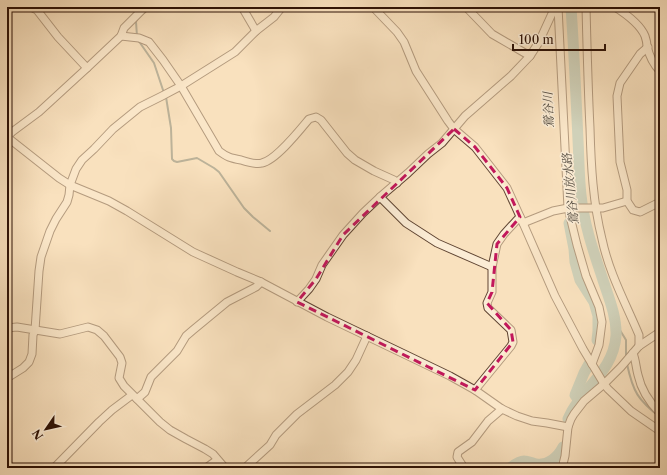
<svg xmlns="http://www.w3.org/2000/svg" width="667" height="475" viewBox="0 0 667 475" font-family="'Libre Caslon Text','Noto Serif JP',serif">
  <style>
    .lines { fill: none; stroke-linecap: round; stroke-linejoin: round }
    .stream { stroke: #71786d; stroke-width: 2 }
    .river { stroke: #9ebdb3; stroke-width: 11 }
    .street-casing { stroke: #604533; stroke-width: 9 }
    .street { stroke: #fbecd5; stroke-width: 7 }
    .marked { fill: none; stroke: #c2185b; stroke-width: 3; stroke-dasharray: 8 5; stroke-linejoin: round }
    .labels { text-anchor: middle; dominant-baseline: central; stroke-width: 3; stroke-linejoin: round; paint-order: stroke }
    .water-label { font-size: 12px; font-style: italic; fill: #554d42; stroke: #fbecd5 }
  </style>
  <rect width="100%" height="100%" fill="#f9e1be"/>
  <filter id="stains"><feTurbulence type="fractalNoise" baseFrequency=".005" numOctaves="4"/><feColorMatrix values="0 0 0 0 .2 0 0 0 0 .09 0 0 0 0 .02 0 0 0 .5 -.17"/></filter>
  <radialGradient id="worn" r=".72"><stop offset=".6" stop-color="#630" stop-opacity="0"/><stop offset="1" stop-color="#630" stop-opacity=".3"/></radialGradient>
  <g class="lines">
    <g class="stream">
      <path d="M144,13L151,7"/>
      <path d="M137,36L136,22L137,19"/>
      <path d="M138,40L145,50L154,63L164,93"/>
      <path d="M166,97L171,128L172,159L174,161L177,162L197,158L214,168L219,172L244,208L253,217L270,231"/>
      <path d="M615,322L626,340V358"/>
      <path d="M627,364C633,392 638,400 660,417"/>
    </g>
    <g class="river">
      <path d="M569,223L574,249L575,262L580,280L594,302L598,316V331L597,340"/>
      <path d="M579,401L575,395L584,373L589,364"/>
      <path d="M568,419C581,388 613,373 616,336C617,316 608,296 602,277C593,250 584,224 581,195C579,177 579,159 578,140C576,96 574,51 571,7"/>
      <path d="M510,468C514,465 519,461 524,461C528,461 532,463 536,464C548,466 558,457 563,447"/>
    </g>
    <g class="street-casing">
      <g id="street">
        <path d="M31,7L37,10L58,37L87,68"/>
        <path d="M242,7L256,31"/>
        <path d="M373,7L397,32L404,42L416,71L448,121L454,129L475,147L507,188L523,223L555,296L583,349L604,384L608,389L631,411L660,431"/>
        <path d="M466,7L492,34L530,56"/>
        <path d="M558,7L568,208L577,245L586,276L599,307L602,322L599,345L592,364"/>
        <path d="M586,7C587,47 588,88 590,128C591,165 593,203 602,239C609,273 626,304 639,335V346"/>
        <path d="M615,7C626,14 640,24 645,36C646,39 647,43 647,46C649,55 653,64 660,71"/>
        <path d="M121,36L139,38L149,42L163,60L181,86L219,151C227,157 230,158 241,160C247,162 256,165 262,163C276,160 299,131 309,119L316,117L321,120L347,153L355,160L374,171L394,180L397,183"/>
        <path d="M648,47L640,54L620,83L617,96L620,162L627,190V201L633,210L640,212L660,202"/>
        <path d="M7,137L59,178L70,185L109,201L127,211L193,252L237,272L261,282L327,317L450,376L475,390L502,409L517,416L532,421L547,423L568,427"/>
        <path d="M7,137L12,132L39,112L87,68L121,36L124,28L145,7"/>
        <path d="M380,197L406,223L437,243L492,267"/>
        <path d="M523,223L553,211L568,208H603L627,201"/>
        <path d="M297,302L309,289L316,279L322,265L343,235L363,213L380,197L408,173L428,154L442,143L465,116L511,76L530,56L539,42L555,7"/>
        <path d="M7,328L17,327L60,334L88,327L97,330L104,336L120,357L122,363L119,378L124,386L160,422L170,430L186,439L205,449L213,454L225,468"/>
        <path d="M633,353C636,361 636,368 638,375C641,389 650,403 660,413"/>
        <path d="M7,378L23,368L29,362L32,354L33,335L35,330L39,271L41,257L50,231L56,219L67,202L69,195L70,185L76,169L82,160L94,149L113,129L140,107L162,96L181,86L235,52L256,31L274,17L282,7"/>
        <path d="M475,390L511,346L513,342L511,330L488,308L487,303L492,292V267L497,244L504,234L516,221L520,217"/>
        <path d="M137,399L145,392L151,377L177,351L186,336L193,330L227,302L256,287L261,282"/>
        <path d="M54,468L99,422L112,410L132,395"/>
        <path d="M206,468L217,460"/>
        <path d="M246,468L248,465L270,445L276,435L297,414L335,385L348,372L356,360L367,336"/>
        <path d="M464,468L457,457L458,452L472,442L488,421L502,409"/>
        <path d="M562,468L565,456L568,427L571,419L574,414L584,401L604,384L621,367L639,346L660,332"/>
      </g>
    </g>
    <use href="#street" class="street"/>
  </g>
  <path d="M0 0H667V475H0ZM454,129L475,147L507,188L520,217L497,244L492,292L487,303L511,330L513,342L475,390L297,302L316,279L343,235Z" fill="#f9e1be" fill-opacity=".55" fill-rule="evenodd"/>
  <path class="marked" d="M454,129L475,147L507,188L520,217L497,244L492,292L487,303L511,330L513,342L475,390L297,302L316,279L343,235Z"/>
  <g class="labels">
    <g class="water-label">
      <text transform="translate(548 110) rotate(-92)">鶯谷川</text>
      <text transform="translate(570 189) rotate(-96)">鶯谷川放水路</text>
    </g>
  </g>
  <rect width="667" height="475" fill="none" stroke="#f9e1be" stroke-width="24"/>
  <rect x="8" y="8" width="651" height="459" fill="none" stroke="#2d1105" stroke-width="2"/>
  <rect x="12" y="12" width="643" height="451" fill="none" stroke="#2d1105"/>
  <g transform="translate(46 429) rotate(236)" stroke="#fbecd5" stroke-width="3" paint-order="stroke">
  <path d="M0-3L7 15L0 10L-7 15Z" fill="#2d1105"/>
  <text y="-6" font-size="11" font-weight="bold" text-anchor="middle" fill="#2d1105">N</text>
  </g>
  <path d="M513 44v6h92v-6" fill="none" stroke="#2d1105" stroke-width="2"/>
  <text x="519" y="44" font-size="12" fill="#2d1105" stroke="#fbecd5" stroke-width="3" paint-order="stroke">100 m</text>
  <rect width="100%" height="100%" filter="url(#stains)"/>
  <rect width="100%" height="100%" fill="url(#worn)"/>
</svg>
